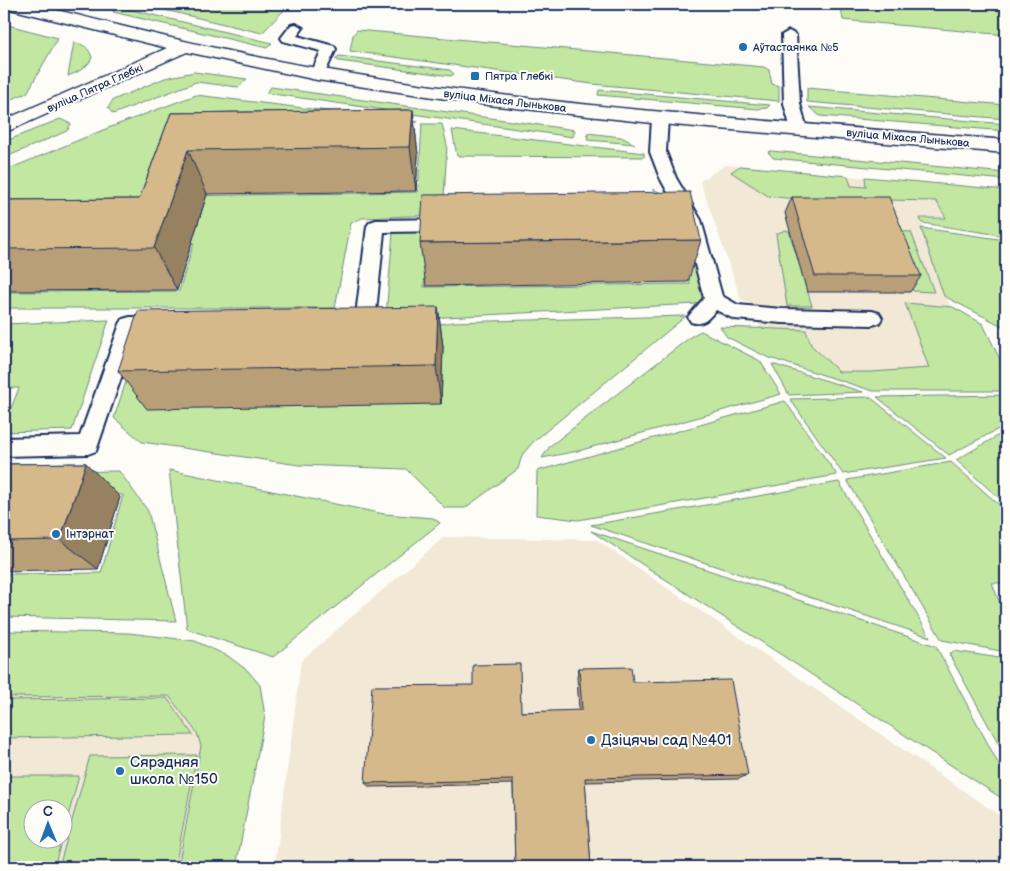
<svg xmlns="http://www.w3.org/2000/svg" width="1010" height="871" viewBox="0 0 1010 871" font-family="'Balsamiq Sans',sans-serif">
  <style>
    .built { fill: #f1e8d6; fill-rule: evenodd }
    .green { fill: #c2e7a1; stroke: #6e8b80 }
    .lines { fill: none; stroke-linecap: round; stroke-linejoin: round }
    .service-casing { stroke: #1b2f5e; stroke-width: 4 }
    .tertiary-casing { stroke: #1b2f5e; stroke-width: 3 }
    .service { fill: #fdfcf7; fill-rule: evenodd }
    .tertiary { fill: #fdfcf7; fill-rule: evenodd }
    .wall { fill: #b89f77; stroke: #1b2f5e }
    .shaded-wall { fill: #968261; stroke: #1b2f5e }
    .building { fill: #d6b98a; stroke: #1b2f5e }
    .poi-dot { fill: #1f6fb2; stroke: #fdfcf7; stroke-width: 2 }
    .labels { text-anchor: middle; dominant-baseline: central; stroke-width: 4; stroke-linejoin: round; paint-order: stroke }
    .far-poi-label { font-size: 11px; fill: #1b2f5e; stroke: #fdfcf7; text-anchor: start }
    .far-street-label { font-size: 11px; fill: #1b2f5e; stroke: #fdfcf7 }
    .poi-label { font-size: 12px; fill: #1b2f5e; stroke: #fdfcf7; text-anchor: start }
    .near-poi-label { font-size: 15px; fill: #1b2f5e; stroke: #fdfcf7; text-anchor: start }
  </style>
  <rect width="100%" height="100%" fill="#fdfcf7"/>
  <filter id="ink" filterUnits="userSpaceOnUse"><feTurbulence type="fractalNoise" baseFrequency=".02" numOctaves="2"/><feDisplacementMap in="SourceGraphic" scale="10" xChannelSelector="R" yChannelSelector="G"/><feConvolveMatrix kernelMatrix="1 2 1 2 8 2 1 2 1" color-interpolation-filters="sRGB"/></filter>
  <g filter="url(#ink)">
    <g class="built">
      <path d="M726,165L926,183L944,217H920L974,377L839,372L759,338V317L762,308L741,299L700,181Z"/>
      <path d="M444,537L597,540L1006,820V867H275L301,661Z"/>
      <path d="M183,682L243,734L218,867H4V685ZM32,808H62V838H32Z"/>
    </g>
    <g class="green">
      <path d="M139,4H290L262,33Z"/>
      <path d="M840,4H1006V35L843,20Z"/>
      <path d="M115,6L272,43L267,48L113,12Z"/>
      <path d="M4,24L58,38L27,93L4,102Z"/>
      <path d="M357,30L764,67L769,70L772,84L779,86V101L592,84L350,51L353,35Z"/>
      <path d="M74,42C84,45 89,47 92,58C87,68 78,72 68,76Z"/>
      <path d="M339,56L450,70L454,74L451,76L339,61L335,59Z"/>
      <path d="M194,72L247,79L238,87L196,82L113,114L108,108L113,100L165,78Z"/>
      <path d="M271,87L575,130L573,137L266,93Z"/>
      <path d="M807,88L1006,105V119L807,102Z"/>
      <path d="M599,90L770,105L767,108L758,109L598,95Z"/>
      <path d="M196,95L418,122H294L154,217L4,216V171L108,128Z"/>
      <path d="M809,107L1006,124V131L820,116Z"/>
      <path d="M60,119L71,124L67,131L4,158V142Z"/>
      <path d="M422,124H442L447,145L444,199L655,197L653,189L669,197L436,215L362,218L351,223L335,308H4V292L179,291L194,243L163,242L177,196L418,192Z"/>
      <path d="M452,130L644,153V157L457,156Z"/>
      <path d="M588,133L621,137L635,144L587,140Z"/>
      <path d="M771,151L1006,173V180L773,158L768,152Z"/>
      <path d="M740,166L848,176L851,186L866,187L865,177L1006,190V236L922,223L920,218H946L936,201L786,198L768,196L731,172Z"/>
      <path d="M921,228L1006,240V328L944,296Z"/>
      <path d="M785,230L789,231L812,306H787L776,234Z"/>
      <path d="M889,231L911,232L934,292L913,291Z"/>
      <path d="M469,232L427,237L424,287L690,284L680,234L691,232L704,296L696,304L445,317L385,327L393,233Z"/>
      <path d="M905,303L953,307L983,324L1006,372V391H873L767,357L727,337L720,327L806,330L811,345L839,372H872L929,368Z"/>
      <path d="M686,316L533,442L522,455L518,469L465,508H445L406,469L299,465L142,442L114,418L140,339L389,332L453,322Z"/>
      <path d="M109,320L72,430L4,432V426L19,388H4V324Z"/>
      <path d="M701,331L760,361L781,394L578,451L542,458L550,446L693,335Z"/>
      <path d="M772,364L863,392L789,395Z"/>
      <path d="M1006,395V425L949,455L877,397Z"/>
      <path d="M870,397L946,458L843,474L790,399Z"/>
      <path d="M785,401L837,475L578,520L536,515L537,471Z"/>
      <path d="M1006,431V504L956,460Z"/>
      <path d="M951,462L1006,511V583H992L1006,619V652L942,640L847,480Z"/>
      <path d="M169,470L384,514L433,518L440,523L273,657L187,629Z"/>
      <path d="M119,471L148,511L176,621L4,617V574L101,573L123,495L53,493L61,472Z"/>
      <path d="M839,482L930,637L591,525Z"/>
      <path d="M591,531L936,646L1006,778V801Z"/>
      <path d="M4,631L129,633L195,641L228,656L248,671L260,685L265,716L236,867H178L201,746L197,733L169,696L4,697Z"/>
      <path d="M954,651L1006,659V757L949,654Z"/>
      <path d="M167,698L193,735L4,738V709L7,700Z"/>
      <path d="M197,755L175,867H59L90,756Z"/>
      <path d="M4,776H79L63,835L62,808H32V838L62,839L54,867H4Z"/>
    </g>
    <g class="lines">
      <g class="service-casing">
        <g id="service">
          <path d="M296,24L303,28L297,36L334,46L336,49L323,77H313L311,74L321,51L283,41L281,38L291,25Z"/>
          <path d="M789,31L796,35L800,104L807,129L805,132H793L791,129L784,104L782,35Z"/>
          <path d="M660,113L665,115L668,118L666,152L676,178L701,220L722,296L738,305L782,309L872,311L879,313L882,318L879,323L872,325L782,323L734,319L716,310C708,319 703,326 691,322L688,317L704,298L683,220L660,178L650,152L652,118L655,115Z"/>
          <path d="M449,219L455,221L458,225L455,229L449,231L384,232L375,322L372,327L365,329L344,327L341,322L344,317L356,315L367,226L370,222L376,220Z"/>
          <path d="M130,317H163L170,319L173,324L170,329L163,331H137L96,451L88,454L4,456V438L80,436L120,324L123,319Z"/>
        </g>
      </g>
      <g class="tertiary-casing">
        <path id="tertiary" d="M4,4H32C127,27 221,52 317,68C545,108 776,121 1006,140V153L661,124L488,105L317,80L187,52L4,133V120L167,48L6,8Z"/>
      </g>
      <use href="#service" class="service"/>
      <use href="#tertiary" class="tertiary"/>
    </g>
    <g class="wall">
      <path d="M413,110L418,155L416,191L207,194L177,290L4,291V200L139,199L171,113Z"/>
      <path d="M792,197L921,276L910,292H807L785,213Z"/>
      <path d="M701,240L688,282L426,286L420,243Z"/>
      <path d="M438,307L443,347L441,404L147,409L118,371Z"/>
      <path d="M86,463L120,497L98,569L4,571V464Z"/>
      <path d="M579,668L633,682L748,775L738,779L585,782L591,867H515L513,784L370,787L365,783L473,685L521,712L579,711L577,676Z"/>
    </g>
    <g class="shaded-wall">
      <path d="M413,110L418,155L416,191L410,147Z"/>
      <path d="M188,150L207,194L177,290L154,248Z"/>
      <path d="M438,307L443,347L441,404L436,366Z"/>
      <path d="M86,463L120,497L98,569L60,540Z"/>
    </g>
    <g class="building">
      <path d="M413,110L410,147L188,150L154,248L4,249V200L139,199L171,113Z"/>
      <path d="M690,192L701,240L420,243L423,195Z"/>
      <path d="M792,197H889L921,276H815Z"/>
      <path d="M438,307L436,366L118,371L138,311Z"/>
      <path d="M86,463L60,540L4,541V464Z"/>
      <path d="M520,664L521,712L582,710L579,668L631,667L633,682L731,680L748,775L585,778L591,867H515L513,780L365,783L372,686L473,685V665Z"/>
    </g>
  </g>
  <g class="poi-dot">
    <circle cx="743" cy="47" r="5"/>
    <rect x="470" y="71" width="10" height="10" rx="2.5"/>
    <circle cx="56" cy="534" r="5"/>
    <circle cx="591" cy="740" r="5"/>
    <circle cx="120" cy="771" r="5"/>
  </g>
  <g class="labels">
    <g class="far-poi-label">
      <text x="753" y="47">Аўтастаянка №5</text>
      <text x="485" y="76">Пятра Глебкі</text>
    </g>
    <g class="far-street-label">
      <text transform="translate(95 88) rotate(-24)">вуліца Пятра Глебкі</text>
      <text transform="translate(505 101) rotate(7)">вуліца Міхася Лынькова</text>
      <text transform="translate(908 138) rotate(5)">вуліца Міхася Лынькова</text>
    </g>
    <g class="poi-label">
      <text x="66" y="534">Інтэрнат</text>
    </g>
    <g class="near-poi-label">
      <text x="601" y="740">Дзіцячы сад №401</text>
      <text x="130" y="762">Сярэдняя<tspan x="130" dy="17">школа №150</tspan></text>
    </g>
  </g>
  <rect width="1010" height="871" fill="none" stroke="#fdfcf7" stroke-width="20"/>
  <rect x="10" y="10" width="990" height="851" fill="none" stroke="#1b2f5e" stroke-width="2" filter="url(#ink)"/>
  <g transform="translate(48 824) rotate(359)"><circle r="24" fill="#fdfcf7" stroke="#a3aaba"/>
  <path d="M0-4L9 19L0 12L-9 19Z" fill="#1f6fb2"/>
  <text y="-8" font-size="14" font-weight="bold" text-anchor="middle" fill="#1b2f5e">С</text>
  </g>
</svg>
